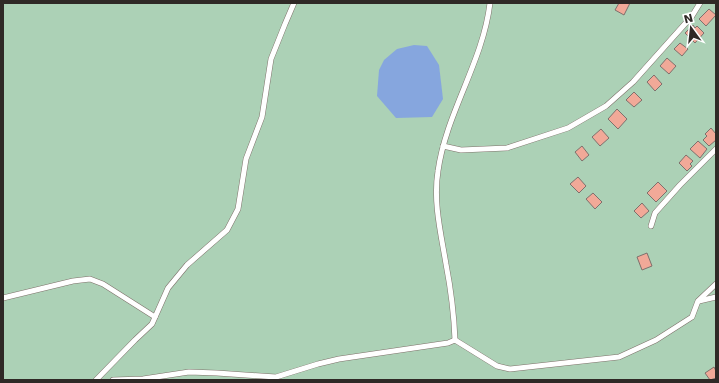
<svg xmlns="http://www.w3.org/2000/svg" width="719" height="383" viewBox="0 0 719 383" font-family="'DejaVu Sans',sans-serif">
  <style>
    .green { fill: #acd1b6 }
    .water { fill: #86a6de }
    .building { fill: #f1a998; stroke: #7e706c }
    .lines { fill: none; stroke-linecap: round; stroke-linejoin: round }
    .lane-casing { stroke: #7e716a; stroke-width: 6 }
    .lane { stroke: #fff; stroke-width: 5 }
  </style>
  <rect width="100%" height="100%" fill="#efe1d9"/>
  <rect class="green" x="3" y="3" width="713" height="377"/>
  <path class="water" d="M414,45L427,46L439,65L443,99L432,117L396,118L377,96L379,70L384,60L397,49Z"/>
  <g class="building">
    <path d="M619,3H630L624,15L615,10Z"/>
    <path d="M709,9L716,15L706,26L699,19Z"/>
    <path d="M693,25L695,28L697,26L704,33L695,43L685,33Z"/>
    <path d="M680,43L688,49L682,56L674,49Z"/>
    <path d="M667,58L676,66L669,74L660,66Z"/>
    <path d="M654,75L662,84L655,91L647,82Z"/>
    <path d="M634,92L642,100L634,107L626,100Z"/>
    <path d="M617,109L627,119L618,129L608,119Z"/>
    <path d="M711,128L716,134V140L709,146L703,140L707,136L705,134Z"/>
    <path d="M601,129L609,138L600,146L592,137Z"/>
    <path d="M698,141L707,149L700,158L690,149Z"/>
    <path d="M582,146L589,155L582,161L575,152Z"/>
    <path d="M686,155L693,161L690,164L692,166L687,171L679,163Z"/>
    <path d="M578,177L586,186L579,193L570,184Z"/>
    <path d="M658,182L667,191L656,202L647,193Z"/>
    <path d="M593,193L602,202L595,209L586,199Z"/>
    <path d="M642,203L649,211L641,218L634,211Z"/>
    <path d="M647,253L652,266L642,270L637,257Z"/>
    <path d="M714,367L716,371V378L710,380L705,373Z"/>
  </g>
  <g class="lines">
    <g class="lane-casing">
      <g id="lane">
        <path d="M443,146L461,150L507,148L568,128L606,106L633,82L692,16L700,3"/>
        <path d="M651,226L655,213L680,185L716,149"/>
        <path d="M3,298L73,281L90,279L103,284L155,317"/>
        <path d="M699,301L716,297"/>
        <path d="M455,340C454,314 451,290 446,264C441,234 433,202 438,171C446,113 483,62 490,3"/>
        <path d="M96,380L135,340L152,324L168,288L187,265L227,230L238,209L246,159L262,117L271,59L285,24L294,3"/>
        <path d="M113,380L143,379L189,372L217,373L276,377L318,364L339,359L448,343L455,340L497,366L510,369L619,357L656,340L692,317L698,301L716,284"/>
      </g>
    </g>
    <use href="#lane" class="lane"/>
  </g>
  <rect width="719" height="383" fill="none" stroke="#2f2926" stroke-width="8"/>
  <g transform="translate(691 28) rotate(345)" stroke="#ffffff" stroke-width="3" paint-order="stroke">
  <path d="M0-3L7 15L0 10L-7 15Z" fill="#2f2926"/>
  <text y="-6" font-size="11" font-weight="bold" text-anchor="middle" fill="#2f2926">N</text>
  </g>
</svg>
